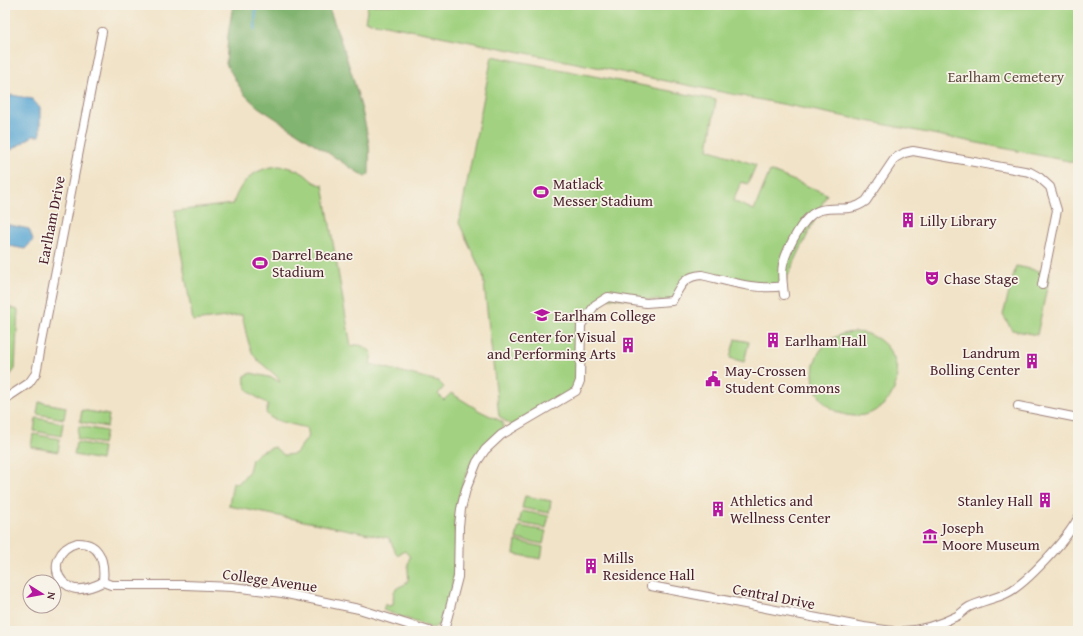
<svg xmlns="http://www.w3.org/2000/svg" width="1083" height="636" viewBox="0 0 1083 636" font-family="'Gentium Book Plus',serif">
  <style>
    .green { fill: #a2d281; stroke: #767856 }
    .forest { fill: #81b46f; stroke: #666a4d }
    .water { fill: #5ba8d4; stroke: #526480 }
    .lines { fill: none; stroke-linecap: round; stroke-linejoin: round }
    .stream { stroke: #5ba8d4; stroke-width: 2.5 }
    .street-casing { stroke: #9e8179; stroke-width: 10 }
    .street { stroke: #fff; stroke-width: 8 }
    .labels { text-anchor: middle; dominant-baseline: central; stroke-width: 3.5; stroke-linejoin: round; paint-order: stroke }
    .park-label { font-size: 15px; fill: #604c40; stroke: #f7f3e8 }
    .poi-label { font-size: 15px; fill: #4a1f2b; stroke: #f7f3e8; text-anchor: start }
    .street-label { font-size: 15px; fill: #4a1f2b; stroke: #f7f3e8 }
  </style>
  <rect width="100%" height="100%" fill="#f7f3e8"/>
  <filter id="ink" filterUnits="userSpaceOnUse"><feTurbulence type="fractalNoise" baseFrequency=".025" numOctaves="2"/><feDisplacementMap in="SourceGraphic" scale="8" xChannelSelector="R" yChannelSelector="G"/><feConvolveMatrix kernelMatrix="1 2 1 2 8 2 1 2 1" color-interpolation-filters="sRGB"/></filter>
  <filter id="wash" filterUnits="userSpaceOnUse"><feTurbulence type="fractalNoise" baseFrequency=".012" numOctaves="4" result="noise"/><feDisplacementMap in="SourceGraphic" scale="16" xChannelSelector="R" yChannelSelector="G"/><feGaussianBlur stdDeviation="0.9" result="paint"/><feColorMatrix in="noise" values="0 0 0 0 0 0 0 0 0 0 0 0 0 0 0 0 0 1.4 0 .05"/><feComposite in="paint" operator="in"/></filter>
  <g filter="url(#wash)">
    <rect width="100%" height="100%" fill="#f1e3c7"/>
    <g class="green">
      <path d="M368,5H1078V163L365,21Z"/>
      <path d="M492,56L716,100L708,149L756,165L748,184L741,182L733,201L754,210L770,171L827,194L783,286L694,276L672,301L608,298L581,325L576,391L513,427L499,416L483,275L459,223Z"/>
      <path d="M279,166C288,167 296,169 304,174C312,180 312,183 323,185L351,346C360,343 366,347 372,353L370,364L438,381L444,387L438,394L444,400L451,393L480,411L503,422V428C472,451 458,485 455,523C454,537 457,552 455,566C454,584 448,602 443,619L439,625L432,628L383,610L385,604L389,606L393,605C394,600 392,593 396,589C399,586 404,586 407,582C411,577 405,566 410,557L405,551L397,555L389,538L229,506L233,482L238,484L249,471L252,459L260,452L274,447L284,455L295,454L309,436L307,428L282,422L271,418L266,413L268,404C256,396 242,392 245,376L251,373L273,378L280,382C277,372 258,365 252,352C247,341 245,327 242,315L193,321L174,211L233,204C240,181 255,168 279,166Z"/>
      <path d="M1016,266L1050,273L1037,335L1012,330L1003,315Z"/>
      <path d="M5,306L18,310L15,369L5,382Z"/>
      <circle cx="855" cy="374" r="42"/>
      <path d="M735,339L749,342L744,362L730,358Z"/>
      <path d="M39,402L66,407L64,419L37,414Z"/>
      <path d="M82,410L109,415L107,427L80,422Z"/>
      <path d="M36,418L63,423L61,436L34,431Z"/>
      <path d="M79,426L106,431L103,444L77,439Z"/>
      <path d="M33,434L60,439L58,452L31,447Z"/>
      <path d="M76,442L103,447L101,460L74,455Z"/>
      <path d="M525,496L551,501L549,513L522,508Z"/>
      <path d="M522,511L549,516L546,528L519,523Z"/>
      <path d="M519,526L546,531L543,544L516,539Z"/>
      <path d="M516,541L543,547L541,559L514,554Z"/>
    </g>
    <path class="forest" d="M233,5H328C344,50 361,96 369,144C370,153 369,164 369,174L365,177L258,107L244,94L226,64L228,35Z"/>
    <g class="water">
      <path d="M12,95L32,99L40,108V136H33L5,154V98Z"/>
      <path d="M5,224L29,229L33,240L25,249L5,245Z"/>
    </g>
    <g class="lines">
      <path class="stream" d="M255,29L256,5"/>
    </g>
  </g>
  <g filter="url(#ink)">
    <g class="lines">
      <g class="street-casing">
        <g id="street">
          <path d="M784,295C783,286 781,273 783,264C787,249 804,213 821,210C838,206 850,213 866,201L895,158L904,153L913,151L1030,172L1039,177L1050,187L1057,210L1042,285"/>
          <path d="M5,399L29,383L36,373L102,32"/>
          <path d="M1018,406L1078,418"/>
          <path d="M77,543C101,542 105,563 103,582C95,586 86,590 76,589C71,589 67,585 63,582C50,567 59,548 77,543Z"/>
          <path d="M103,582L111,585H185L232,587L282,593L359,609L429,631"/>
          <path d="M651,586L864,627L892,631"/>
          <path d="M444,631L458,577L459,526L461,509L466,489L477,462L485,450L501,435L576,391L580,381L581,325L595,305L608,297L646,303L672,301C680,287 683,276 702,275C728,281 757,291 783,286"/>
          <path d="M904,631C921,630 941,624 957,616C961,614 965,609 969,607C981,601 995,599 1007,593C1026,584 1068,538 1078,518"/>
        </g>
      </g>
      <use href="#street" class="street"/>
    </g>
  </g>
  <defs>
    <g id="stadium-bare" transform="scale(1.2)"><path d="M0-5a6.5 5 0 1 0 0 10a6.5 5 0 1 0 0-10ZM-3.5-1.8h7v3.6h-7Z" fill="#b5179e" stroke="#f7f3e8" stroke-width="2.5" paint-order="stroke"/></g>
    <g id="building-bare" transform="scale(1.2)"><path d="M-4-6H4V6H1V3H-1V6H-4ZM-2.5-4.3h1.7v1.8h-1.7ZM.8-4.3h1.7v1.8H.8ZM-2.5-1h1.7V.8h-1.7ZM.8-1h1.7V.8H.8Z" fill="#b5179e" stroke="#f7f3e8" stroke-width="2.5" paint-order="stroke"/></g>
    <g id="theatre-bare" transform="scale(1.2)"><path d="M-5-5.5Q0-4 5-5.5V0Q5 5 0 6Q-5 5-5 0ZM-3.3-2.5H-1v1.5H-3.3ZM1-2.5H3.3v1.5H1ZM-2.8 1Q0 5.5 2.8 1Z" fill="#b5179e" stroke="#f7f3e8" stroke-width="2.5" paint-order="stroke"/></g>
    <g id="university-bare" transform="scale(1.2)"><path d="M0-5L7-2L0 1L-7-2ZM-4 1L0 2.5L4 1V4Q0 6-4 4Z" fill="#b5179e" stroke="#f7f3e8" stroke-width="2.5" paint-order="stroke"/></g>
    <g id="civic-bare" transform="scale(1.2)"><path d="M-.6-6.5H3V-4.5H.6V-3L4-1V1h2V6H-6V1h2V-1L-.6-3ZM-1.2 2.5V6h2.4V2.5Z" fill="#b5179e" stroke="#f7f3e8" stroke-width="2.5" paint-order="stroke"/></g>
    <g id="museum-bare" transform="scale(1.2)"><path d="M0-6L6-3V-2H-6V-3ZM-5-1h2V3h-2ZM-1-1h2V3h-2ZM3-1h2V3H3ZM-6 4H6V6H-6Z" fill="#b5179e" stroke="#f7f3e8" stroke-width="2.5" paint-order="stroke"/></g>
  </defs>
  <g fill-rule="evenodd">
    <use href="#stadium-bare" x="541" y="192"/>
    <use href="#building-bare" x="908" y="220"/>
    <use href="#stadium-bare" x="260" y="263"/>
    <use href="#theatre-bare" x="932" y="278"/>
    <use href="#university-bare" x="542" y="315"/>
    <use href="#building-bare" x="773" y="340"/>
    <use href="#building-bare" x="628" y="345"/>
    <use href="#building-bare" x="1032" y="361"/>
    <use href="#civic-bare" x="713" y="379"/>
    <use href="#building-bare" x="1045" y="500"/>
    <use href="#building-bare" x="718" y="509"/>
    <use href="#museum-bare" x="930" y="536"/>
    <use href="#building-bare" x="591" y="566"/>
  </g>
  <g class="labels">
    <g class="park-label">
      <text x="1006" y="76">Earlham Cemetery</text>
    </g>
    <g class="poi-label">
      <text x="553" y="183">Matlack<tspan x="553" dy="17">Messer Stadium</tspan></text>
      <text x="920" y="220">Lilly Library</text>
      <text x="272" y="254">Darrel Beane<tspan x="272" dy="17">Stadium</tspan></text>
      <text x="944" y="278">Chase Stage</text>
      <text x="554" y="315">Earlham College</text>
      <text x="616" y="336" text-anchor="end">Center for Visual<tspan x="616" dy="17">and Performing Arts</tspan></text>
      <text x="785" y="340">Earlham Hall</text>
      <text x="1020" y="352" text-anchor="end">Landrum<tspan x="1020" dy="17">Bolling Center</tspan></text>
      <text x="725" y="370">May-Crossen<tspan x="725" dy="17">Student Commons</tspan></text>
      <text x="730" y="500">Athletics and<tspan x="730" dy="17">Wellness Center</tspan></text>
      <text x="1033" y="500" text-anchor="end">Stanley Hall</text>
      <text x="942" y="527">Joseph<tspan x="942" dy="17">Moore Museum</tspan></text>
      <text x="603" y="557">Mills<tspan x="603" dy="17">Residence Hall</tspan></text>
    </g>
    <g class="street-label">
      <text transform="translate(51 220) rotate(-79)">Earlham Drive</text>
      <text transform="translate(270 580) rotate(8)">College Avenue</text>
      <text transform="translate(774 596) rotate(11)">Central Drive</text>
    </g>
  </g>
  <rect width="1083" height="636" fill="none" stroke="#f7f3e8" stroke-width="20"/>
  <g transform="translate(42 594) rotate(101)"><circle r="19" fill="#f7f3e8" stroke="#b29e9c"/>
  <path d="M0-3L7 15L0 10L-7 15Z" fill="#b5179e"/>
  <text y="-6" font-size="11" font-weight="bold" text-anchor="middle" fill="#4a1f2b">N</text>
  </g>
</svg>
